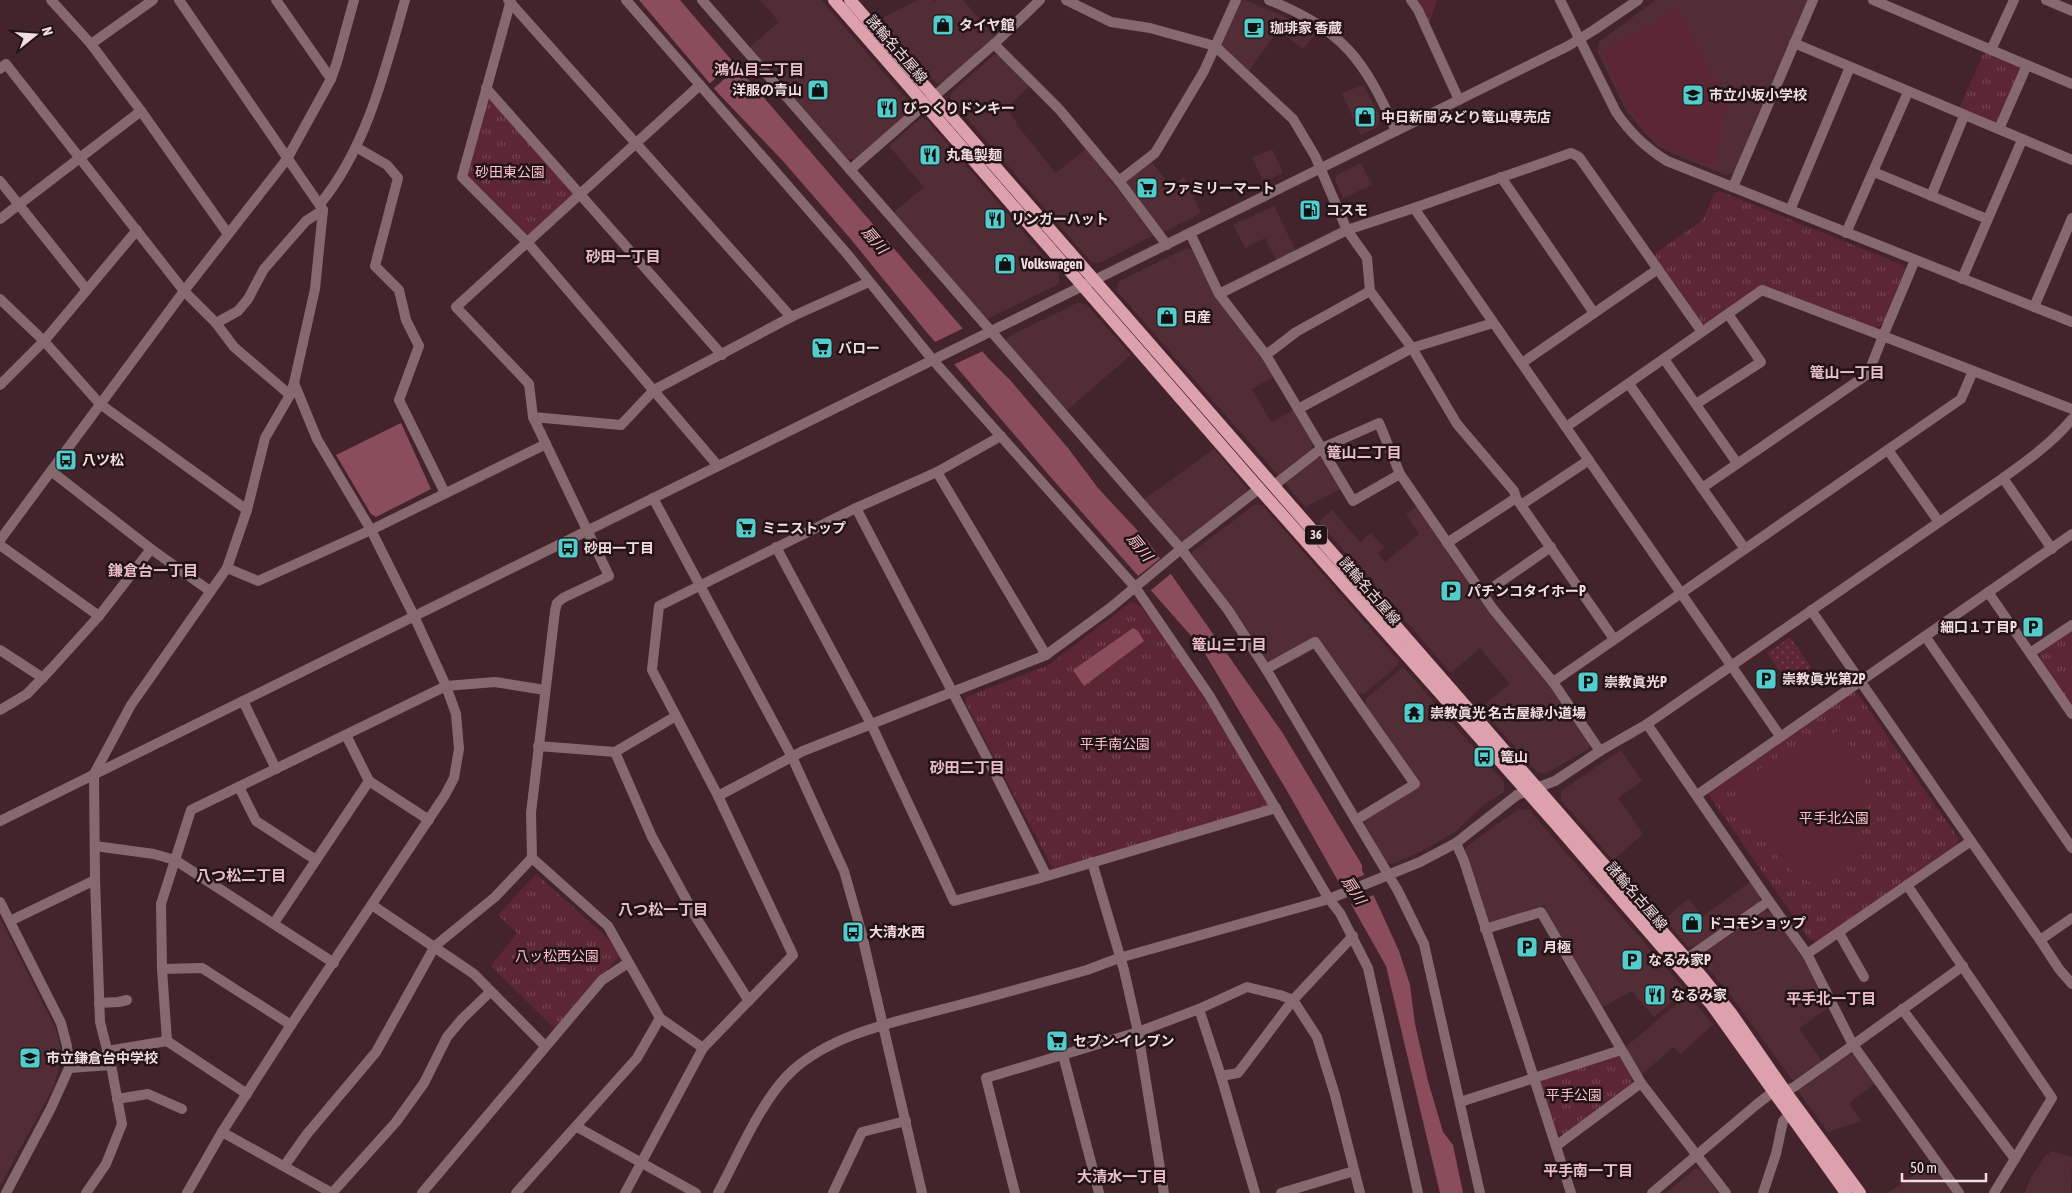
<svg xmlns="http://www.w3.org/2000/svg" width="2072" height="1193" viewBox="0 0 2072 1193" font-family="'Asap Condensed','Noto Sans JP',sans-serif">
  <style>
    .built { fill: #532d35 }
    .grass { fill: url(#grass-dots) }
    .park { fill: url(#park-tufts) }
    .garden { fill: #5d2634 }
    .water { fill: #8b4c5b }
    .pier { fill: #44242c }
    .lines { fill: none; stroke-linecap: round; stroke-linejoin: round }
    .minor { stroke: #86696e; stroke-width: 10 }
    .tertiary { stroke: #86696e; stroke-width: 10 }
    .primary { stroke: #dda1ad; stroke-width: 12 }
    .labels { text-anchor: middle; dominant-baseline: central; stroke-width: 5; stroke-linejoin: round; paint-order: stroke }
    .shield { fill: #211316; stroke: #b3a0a3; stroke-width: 1 }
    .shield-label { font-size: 12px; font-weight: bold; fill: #f2dce0 }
    .poi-label { font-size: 14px; font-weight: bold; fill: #f2dce0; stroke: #211316; text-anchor: start }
    .street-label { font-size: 14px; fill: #f2dce0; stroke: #211316 }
    .park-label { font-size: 14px; fill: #fbc0cb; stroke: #211316 }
    .neighbourhood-label { font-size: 15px; font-weight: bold; fill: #e9bec6; stroke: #211316 }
    .water-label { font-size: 15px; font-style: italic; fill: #fdc2cd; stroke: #211316 }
  </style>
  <defs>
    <pattern id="grass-dots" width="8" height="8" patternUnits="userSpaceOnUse" patternTransform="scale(1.25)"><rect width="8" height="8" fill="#5d2634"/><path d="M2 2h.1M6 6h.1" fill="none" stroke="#754551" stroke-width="1.8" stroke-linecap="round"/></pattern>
    <pattern id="park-tufts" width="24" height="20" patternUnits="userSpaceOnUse" patternTransform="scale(1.25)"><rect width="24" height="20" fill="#5d2634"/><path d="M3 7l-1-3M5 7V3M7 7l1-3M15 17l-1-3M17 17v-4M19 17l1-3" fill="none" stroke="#754551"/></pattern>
  </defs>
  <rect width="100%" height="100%" fill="#44242c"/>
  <g class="built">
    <path d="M760,0H821L911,104L912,109L856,159H848L749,48L779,22Z"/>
    <path d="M918,0H933L935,2L937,0H963L995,37L944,83L937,84L880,19Z"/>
    <path d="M1245,0L1293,20L1316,34L1303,49L1278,30L1249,71L1222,46L1221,42L1238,2Z"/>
    <path d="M1656,0H1808L1735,172L1726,175L1676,155L1658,146L1644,132L1626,110L1598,53L1599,42Z"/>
    <path d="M994,55H1000L1030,86L1006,108L1017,122L1016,124L1056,173L1086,149L1154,235L1100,263L1091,262L950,99L951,93Z"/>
    <path d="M1363,85L1381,118L1376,128L1361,135L1342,93Z"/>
    <path d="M920,119L927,120L1059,274V284L987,319L893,213L924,187L889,146Z"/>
    <path d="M1272,149L1283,173L1264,182L1252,158Z"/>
    <path d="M1151,161L1171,187L1184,177L1201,213L1163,232L1126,186L1127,179Z"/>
    <path d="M1361,163L1372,185L1343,198L1335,180L1337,175Z"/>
    <path d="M1274,206L1296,251L1277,261L1265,238L1245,248L1233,225Z"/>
    <path d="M1187,248L1193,250L1215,295L1262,356L1274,376L1252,389L1267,415L1272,422L1293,410L1313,442L1312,451L1280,475H1278L1116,290L1118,282Z"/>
    <path d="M1077,303L1086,304L1131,355L1066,411L1005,342L1008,337Z"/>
    <path d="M1214,449L1247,488V493L1183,541H1179L1143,500Z"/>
    <path d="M1317,458H1322L1341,489L1305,507L1285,483Z"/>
    <path d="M1254,505H1262L1398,660V665L1364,694L1354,692L1316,638L1275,661L1268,662L1232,608L1192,555V552Z"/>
    <path d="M1417,507L1551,687L1590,743L1589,749L1545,774L1537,772L1481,708L1510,684L1480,648L1451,673L1319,522L1332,510L1360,542L1371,533L1384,547L1378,553L1385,562L1419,534L1406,514Z"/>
    <path d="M1403,667L1504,782V792L1483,805L1455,832L1422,851L1393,864L1386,862L1365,824L1366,817L1420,785L1366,708V699Z"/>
    <path d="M1621,750L1642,781L1618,798L1643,834L1613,860L1561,800V791Z"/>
    <path d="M1519,809L1529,810L1682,986V993L1654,1017L1632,991L1601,1008L1544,905L1493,923L1487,919L1465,850L1467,846Z"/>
    <path d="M1750,882L1760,897L1759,904L1694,947L1689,948L1665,919L1688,899L1703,916Z"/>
    <path d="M1765,910L1770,912L1804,956L1829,1007L1799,1029L1822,1061L1793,1081L1727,990L1700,960L1701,955Z"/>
    <path d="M0,918L57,1032L60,1047L59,1068L53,1088L0,1186Z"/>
    <path d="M1690,996L1713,1025L1680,1054L1673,1047L1640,1076L1627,1052V1046L1685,997Z"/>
    <path d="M1848,1054L1856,1055L1876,1083L1849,1103L1861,1121L1828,1132L1798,1091Z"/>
    <path d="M2051,1151L2072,1157L2071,1193H2025L2030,1179L2046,1154L2049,1156Z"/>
    <path d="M1933,1162L1954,1193H1887L1906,1181Z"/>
    <path d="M1695,1169H1700L1719,1193H1666Z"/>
  </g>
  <path class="grass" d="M1790,637L1811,667L1789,683L1767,653Z"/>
  <g class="park">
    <path d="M1417,0H1437L1429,23L1419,2Z"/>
    <path d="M1984,52L2019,67L2020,72L2000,121L1994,123L1959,109Z"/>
    <path d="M486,88L581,194L527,242L462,177Z"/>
    <path d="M1719,191L1903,265L1905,269L1883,324L1875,328L1762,285L1708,323H1700L1655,258L1657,252L1703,220L1714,194Z"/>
    <path d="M1131,602L1139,605L1173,647L1222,720L1268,804L1266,808L1056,868L1052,867L965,702L966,697L1049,665Z"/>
    <path d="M2072,630V706L2040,660V653Z"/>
    <path d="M1853,692L1858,694L1958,838V844L1817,942L1809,939L1709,795V791Z"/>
    <path d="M536,874L623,952L555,1029L491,966L517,933L498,915Z"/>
    <path d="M1616,1054C1625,1060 1633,1074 1632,1085L1565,1135L1556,1132L1540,1083L1543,1078Z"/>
  </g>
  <g class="garden">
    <path d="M1676,5L1679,8L1729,106L1721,124L1720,144L1713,166C1694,158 1673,152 1656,139C1629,119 1616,80 1602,50L1626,38L1642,28L1645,31Z"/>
    <path d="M1840,731C1864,767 1876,793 1859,835C1855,846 1849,857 1841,865C1833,872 1822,878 1813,885L1783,864L1741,805L1742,781L1786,751Z"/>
  </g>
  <g class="water">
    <path d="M639,0H680L685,6L989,359L1011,381L1068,448L1098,488L1149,543L1282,732L1362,865V870L1399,951L1410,985L1415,1024L1428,1081L1443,1132L1453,1145L1463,1193H1440L1386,966L1290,796L1201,647L1048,474L924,329L849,237L782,160L718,93Z"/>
    <path d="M401,423L431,489L376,517L371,514L336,455Z"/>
    <path d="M1133,628L1138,631L1144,641L1084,686L1073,670Z"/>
  </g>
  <g class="pier">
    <path d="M735,61L739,66L713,89L708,85Z"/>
    <path d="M966,327L985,350L953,365L933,343Z"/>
    <path d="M1162,557L1173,572L1150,591L1138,576Z"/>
    <path d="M1367,874L1376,894L1349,905L1338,885Z"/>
  </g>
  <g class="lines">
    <g class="minor">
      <path d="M51,0L91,44L141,111L228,234"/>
      <path d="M276,0L331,79"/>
      <path d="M508,0L791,317"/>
      <path d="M511,0L462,177L527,242L718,466"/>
      <path d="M626,0L848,255L932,359L1135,587L1209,695L1329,899L1340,913L1368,968L1418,1193"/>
      <path d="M702,0L1181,549L1228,610L1266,669L1398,891L1424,944L1480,1193"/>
      <path d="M1066,0L1111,22L1150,28L1215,46L1293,119L1315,156L1347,230L1367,258L1370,291L1412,348L1457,424L1514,491L1516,498L1614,639"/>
      <path d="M1411,0L1418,10L1459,100"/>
      <path d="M1560,0L1616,112C1630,133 1646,148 1667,161L2072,322"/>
      <path d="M1873,0L2072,84"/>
      <path d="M2046,0L2072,11"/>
      <path d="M1794,43L2072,160"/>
      <path d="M91,44L153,0"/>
      <path d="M994,44L1059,109L1119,181L1167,245"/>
      <path d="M1991,50L2014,0"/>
      <path d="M0,69L6,64L184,291L216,323L234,347L290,395"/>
      <path d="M486,88L722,355"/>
      <path d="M1999,129L2027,65"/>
      <path d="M356,147L387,165L398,178L375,266L399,290L406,320L419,346L399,400L445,493"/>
      <path d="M287,159L331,79L337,62L354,0"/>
      <path d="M1874,172L1987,219"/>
      <path d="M1501,177L1594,313"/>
      <path d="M0,181L87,290"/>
      <path d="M1119,181L1155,153L1204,71L1236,0"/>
      <path d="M1733,187L1813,0"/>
      <path d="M1931,196L1964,116"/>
      <path d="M320,204C367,147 385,70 405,0"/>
      <path d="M1414,208L1571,153L1579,157L1702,332"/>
      <path d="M1790,210L1850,67"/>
      <path d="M0,219L141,111"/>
      <path d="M1190,233L1219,294"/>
      <path d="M1846,233L1908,92"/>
      <path d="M1915,260L1883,336L2072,409"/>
      <path d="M1962,279L2022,140"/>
      <path d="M1370,291L1296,332L1266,355L1353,501L1400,474L1493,609L1553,682L1600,751"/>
      <path d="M0,299L44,341L100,404L247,510"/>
      <path d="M2034,307L2072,218"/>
      <path d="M216,323L238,311L248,299L264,269L306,221L323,210"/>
      <path d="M1266,355L1219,294L1347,230L1414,208L1780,736"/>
      <path d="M1664,359L1737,463"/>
      <path d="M1522,363L1658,269"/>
      <path d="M1629,384L1745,549"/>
      <path d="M0,385L44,341L137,230"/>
      <path d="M1696,404L1761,362L1728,314"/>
      <path d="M1298,409L1412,348L1493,323"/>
      <path d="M533,417L621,425L654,390L791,317L869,282"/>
      <path d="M1566,427L1762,290L1883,336L1868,374L1702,488"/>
      <path d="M1888,450L1939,522"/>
      <path d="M51,471L151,549L210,591"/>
      <path d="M937,472L1046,655"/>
      <path d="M2003,478L2052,549"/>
      <path d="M1273,486L1322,448L1379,423L1400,474"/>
      <path d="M1521,505L1589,460"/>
      <path d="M856,508L996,775L1046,875"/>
      <path d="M1447,543L1516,498"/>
      <path d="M0,545L99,616"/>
      <path d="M776,547L871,724L954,901L1037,879L1276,808"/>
      <path d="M227,568L258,581L371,530L546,444"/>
      <path d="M1988,592L2072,714"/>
      <path d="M1483,594L1551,547"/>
      <path d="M1811,610L1971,841"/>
      <path d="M1925,636L2072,848"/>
      <path d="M0,650L43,678"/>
      <path d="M2030,653L2072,625"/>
      <path d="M1266,669L1315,642L1415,784L1356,820"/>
      <path d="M1553,682L1961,399L1973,371"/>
      <path d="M243,701L276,769"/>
      <path d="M0,710L27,694L51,669L99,616L151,549"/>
      <path d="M1647,724L1769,901"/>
      <path d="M346,735L369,781L429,820"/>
      <path d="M538,746L615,752L676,716"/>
      <path d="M615,752L652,837L697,919L749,1001"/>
      <path d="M239,787L256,821L316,860"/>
      <path d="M1697,795L2072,534"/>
      <path d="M718,796L803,751L1046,655L1110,608L1181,549L1260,488"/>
      <path d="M1456,843L1464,861L1571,1193"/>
      <path d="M95,846L154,854L175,860L334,963"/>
      <path d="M532,858L608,926L660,1018L703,1048"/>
      <path d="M1092,862L1124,970L1138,1032L1164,1193"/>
      <path d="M1907,885L2052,1098L1994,1193"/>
      <path d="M0,902L61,1023L67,1046L69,1068L51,1108L6,1193"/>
      <path d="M372,905L474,974L545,1046"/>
      <path d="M10,921L95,880"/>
      <path d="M274,923L369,781"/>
      <path d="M1485,929L1541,912L1641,1083L1726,1193"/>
      <path d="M1839,933L1864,977"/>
      <path d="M2040,940L2059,969L2072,984"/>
      <path d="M1807,954L1853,1045L1963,966"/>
      <path d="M1686,959L1769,901L1807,954L1971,841L2040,940L2072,918"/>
      <path d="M162,969L202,968L291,1025"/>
      <path d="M99,1003L118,1002L127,1000"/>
      <path d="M1199,1009L1221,1076L1255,1193"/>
      <path d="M1902,1009L2015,1159"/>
      <path d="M167,1041L162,969L161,904L191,810L446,686L495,682L545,690"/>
      <path d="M107,1051L167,1041L247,1094"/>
      <path d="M1063,1055L1099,1193"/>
      <path d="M69,1068L111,1065"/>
      <path d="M1221,1076L1238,1073L1293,1000L1353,936"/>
      <path d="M117,1099L148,1094L182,1109"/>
      <path d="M1460,1102L1621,1050"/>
      <path d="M577,1127L696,1193"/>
      <path d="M222,1132L332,1193"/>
      <path d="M1556,1146L1641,1083"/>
      <path d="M285,1165L307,1134L376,1052L435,946L495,897L532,858L531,813L555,611L557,603L563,598L609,576L533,417L529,384L456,307L700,85"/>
      <path d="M187,1193L222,1132L291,1025L445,795L454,778L459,749L456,714L446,686L414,616L371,530L317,439L294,383"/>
      <path d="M332,1193L396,1122L424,1083L447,1037L462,1019L490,992"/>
      <path d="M422,1193L602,980L628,963"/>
      <path d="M516,1193L637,1058L660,1018"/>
      <path d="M625,1193L703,1048L793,955L718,796L652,670L659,606L856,508L937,472L1001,436"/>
      <path d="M833,1193L862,1132L906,1121"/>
      <path d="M1015,1193L986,1078L1138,1032L1199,1009L1247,987L1280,995L1293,1000L1317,1037L1335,1095L1360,1193"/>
      <path d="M1281,1193L1354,1171"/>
      <path d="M1652,1193L1756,1105L1774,1091H1785L1794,1087L1853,1045L1959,1193"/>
      <path d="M1763,1193L1776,1154L1783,1121L1790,1115"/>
    </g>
    <g class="tertiary">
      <path d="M1269,0C1343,30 1364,59 1396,131"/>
      <path d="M850,170L994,44L1040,0"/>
      <path d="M653,498L792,757L844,871L861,931L922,1193"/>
      <path d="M0,540L184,291L287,159"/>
      <path d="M0,821L1568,46L1594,30L1638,0"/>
      <path d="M86,1193L106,1164L122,1124L111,1065L100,1022L95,880L94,774L131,705L227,568L247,510L265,438L290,395L294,383L315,289L323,210L179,0"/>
      <path d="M718,1193C738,1156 762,1098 793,1070C835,1033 895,1022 947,1008C994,996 1040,983 1087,970L1119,958L1329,899L1420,862L1456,843L1517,795L1555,781L1600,751L1647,724L2003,478C2028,460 2052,443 2072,419"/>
    </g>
    <g class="primary">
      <path d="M834,0L1255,484L1554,822L1711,1004L1846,1193"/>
      <path d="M850,0L1703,978L1731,1013L1785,1091L1860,1193"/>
    </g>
  </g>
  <defs>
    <g id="shop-square" transform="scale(1.125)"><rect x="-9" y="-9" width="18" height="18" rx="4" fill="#53cdcb" stroke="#211316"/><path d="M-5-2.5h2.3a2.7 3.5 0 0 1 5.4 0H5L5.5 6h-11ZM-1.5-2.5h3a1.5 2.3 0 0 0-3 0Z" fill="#111"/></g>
    <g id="cafe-square" transform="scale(1.125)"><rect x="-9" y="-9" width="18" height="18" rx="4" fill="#53cdcb" stroke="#211316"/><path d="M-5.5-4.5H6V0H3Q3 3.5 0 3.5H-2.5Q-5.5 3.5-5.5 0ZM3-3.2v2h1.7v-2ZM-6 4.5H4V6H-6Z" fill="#111"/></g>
    <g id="school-square" transform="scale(1.125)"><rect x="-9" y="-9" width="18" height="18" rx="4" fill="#53cdcb" stroke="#211316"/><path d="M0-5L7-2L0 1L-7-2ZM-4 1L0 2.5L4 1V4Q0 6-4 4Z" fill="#111"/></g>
    <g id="restaurant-square" transform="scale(1.125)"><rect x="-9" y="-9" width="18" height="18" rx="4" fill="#53cdcb" stroke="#211316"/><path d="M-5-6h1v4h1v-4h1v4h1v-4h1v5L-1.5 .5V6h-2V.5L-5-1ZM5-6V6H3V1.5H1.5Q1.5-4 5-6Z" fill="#111"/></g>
    <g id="supermarket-square" transform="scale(1.125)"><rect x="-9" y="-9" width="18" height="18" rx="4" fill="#53cdcb" stroke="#211316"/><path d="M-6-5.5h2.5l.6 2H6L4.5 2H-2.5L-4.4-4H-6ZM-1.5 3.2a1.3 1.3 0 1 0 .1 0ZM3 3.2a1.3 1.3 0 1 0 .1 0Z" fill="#111"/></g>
    <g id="fuel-square" transform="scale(1.125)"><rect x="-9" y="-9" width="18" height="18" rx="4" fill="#53cdcb" stroke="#211316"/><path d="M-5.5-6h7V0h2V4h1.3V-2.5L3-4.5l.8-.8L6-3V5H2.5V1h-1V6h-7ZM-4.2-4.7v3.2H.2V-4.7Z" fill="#111"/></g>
    <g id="bus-square" transform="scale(1.125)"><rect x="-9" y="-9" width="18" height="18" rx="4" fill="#53cdcb" stroke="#211316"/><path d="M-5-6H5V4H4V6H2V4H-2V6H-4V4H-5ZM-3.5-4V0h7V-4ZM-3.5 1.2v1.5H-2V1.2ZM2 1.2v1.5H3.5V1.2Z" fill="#111"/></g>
    <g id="parking-square" transform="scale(1.125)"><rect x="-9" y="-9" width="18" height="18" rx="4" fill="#53cdcb" stroke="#211316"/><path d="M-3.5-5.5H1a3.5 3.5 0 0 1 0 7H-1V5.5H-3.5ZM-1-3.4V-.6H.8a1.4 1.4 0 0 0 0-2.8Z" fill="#111"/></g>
    <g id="temple-square" transform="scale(1.125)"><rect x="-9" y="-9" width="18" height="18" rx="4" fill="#53cdcb" stroke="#211316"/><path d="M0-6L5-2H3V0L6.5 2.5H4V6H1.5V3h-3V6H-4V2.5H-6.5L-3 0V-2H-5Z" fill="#111"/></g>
  </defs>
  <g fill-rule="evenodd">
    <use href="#shop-square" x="943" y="25"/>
    <use href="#cafe-square" x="1254" y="28"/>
    <use href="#shop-square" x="818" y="90"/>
    <use href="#school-square" x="1693" y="95"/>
    <use href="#restaurant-square" x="887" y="108"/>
    <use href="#shop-square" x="1365" y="117"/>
    <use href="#restaurant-square" x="930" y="155"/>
    <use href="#supermarket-square" x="1147" y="188"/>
    <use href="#fuel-square" x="1310" y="210"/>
    <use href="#restaurant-square" x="995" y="219"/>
    <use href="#shop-square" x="1005" y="264"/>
    <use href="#shop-square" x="1167" y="317"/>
    <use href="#supermarket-square" x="822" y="348"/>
    <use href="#bus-square" x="66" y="460"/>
    <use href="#supermarket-square" x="746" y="528"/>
    <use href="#bus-square" x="568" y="548"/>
    <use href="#parking-square" x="1451" y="591"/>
    <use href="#parking-square" x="2033" y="627"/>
    <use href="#parking-square" x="1766" y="679"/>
    <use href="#parking-square" x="1588" y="682"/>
    <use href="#temple-square" x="1414" y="713"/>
    <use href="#bus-square" x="1484" y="757"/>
    <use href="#shop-square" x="1692" y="923"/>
    <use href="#bus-square" x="853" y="932"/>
    <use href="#parking-square" x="1527" y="947"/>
    <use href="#parking-square" x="1632" y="960"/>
    <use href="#restaurant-square" x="1655" y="995"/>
    <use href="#supermarket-square" x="1057" y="1041"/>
    <use href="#school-square" x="30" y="1058"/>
  </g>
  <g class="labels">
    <rect class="shield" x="1305" y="525.5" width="22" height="19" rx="4"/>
    <g class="shield-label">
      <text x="1316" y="535">36</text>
    </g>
    <g class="poi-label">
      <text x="959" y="25">タイヤ館</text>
      <text x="1270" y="28">珈琲家 香蔵</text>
      <text x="802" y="90" text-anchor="end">洋服の青山</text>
      <text x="1709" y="95">市立小坂小学校</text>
      <text x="903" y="108">びっくりドンキー</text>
      <text x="1381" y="117">中日新聞 みどり篭山専売店</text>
      <text x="946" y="155">丸亀製麺</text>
      <text x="1163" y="188">ファミリーマート</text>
      <text x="1326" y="210">コスモ</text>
      <text x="1011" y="219">リンガーハット</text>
      <text x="1021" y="264">Volkswagen</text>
      <text x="1183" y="317">日産</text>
      <text x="838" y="348">バロー</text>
      <text x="82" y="460">八ツ松</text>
      <text x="762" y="528">ミニストップ</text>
      <text x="584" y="548">砂田一丁目</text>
      <text x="1467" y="591">パチンコタイホーP</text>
      <text x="2017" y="627" text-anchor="end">細口１丁目P</text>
      <text x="1782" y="679">崇教眞光第2P</text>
      <text x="1604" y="682">崇教眞光P</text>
      <text x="1430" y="713">崇教眞光 名古屋緑小道場</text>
      <text x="1500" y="757">篭山</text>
      <text x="1708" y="923">ドコモショップ</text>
      <text x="869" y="932">大清水西</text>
      <text x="1543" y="947">月極</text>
      <text x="1648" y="960">なるみ家P</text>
      <text x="1671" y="995">なるみ家</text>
      <text x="1073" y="1041">セブン-イレブン</text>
      <text x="46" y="1058">市立鎌倉台中学校</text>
    </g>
    <g class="street-label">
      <text transform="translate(897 49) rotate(49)">諸輪名古屋線</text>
      <text transform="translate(1370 591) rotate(49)">諸輪名古屋線</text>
      <text transform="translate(1637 896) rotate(49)">諸輪名古屋線</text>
    </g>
    <g class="park-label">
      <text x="510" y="172">砂田東公園</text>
      <text x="1115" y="744">平手南公園</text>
      <text x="1834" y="818">平手北公園</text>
      <text x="557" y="956">八ッ松西公園</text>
      <text x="1574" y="1095">平手公園</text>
    </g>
    <g class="neighbourhood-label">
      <text x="759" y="69">鴻仏目二丁目</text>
      <text x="623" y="256">砂田一丁目</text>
      <text x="1847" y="372">篭山一丁目</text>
      <text x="1364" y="452">篭山二丁目</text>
      <text x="153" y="570">鎌倉台一丁目</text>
      <text x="1229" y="644">篭山三丁目</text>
      <text x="967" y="767">砂田二丁目</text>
      <text x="241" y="875">八つ松二丁目</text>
      <text x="663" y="909">八つ松一丁目</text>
      <text x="1831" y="998">平手北一丁目</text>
      <text x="1588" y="1170">平手南一丁目</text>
      <text x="1122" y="1176">大清水一丁目</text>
    </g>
    <g class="water-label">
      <text transform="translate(875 240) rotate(49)">扇川</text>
      <text transform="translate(1140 547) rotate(51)">扇川</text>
      <text transform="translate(1354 890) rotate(57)">扇川</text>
    </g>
  </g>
  <g transform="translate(35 35) rotate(73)" stroke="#211316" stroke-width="4" paint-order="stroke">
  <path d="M0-4L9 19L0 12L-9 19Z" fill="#f2dce0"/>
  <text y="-8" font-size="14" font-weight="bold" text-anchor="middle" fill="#f2dce0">N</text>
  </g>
  <path d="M1902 1173v8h84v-8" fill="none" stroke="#f2dce0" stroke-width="2.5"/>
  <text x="1910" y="1173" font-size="15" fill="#f2dce0" stroke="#211316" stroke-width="4" paint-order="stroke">50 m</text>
</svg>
